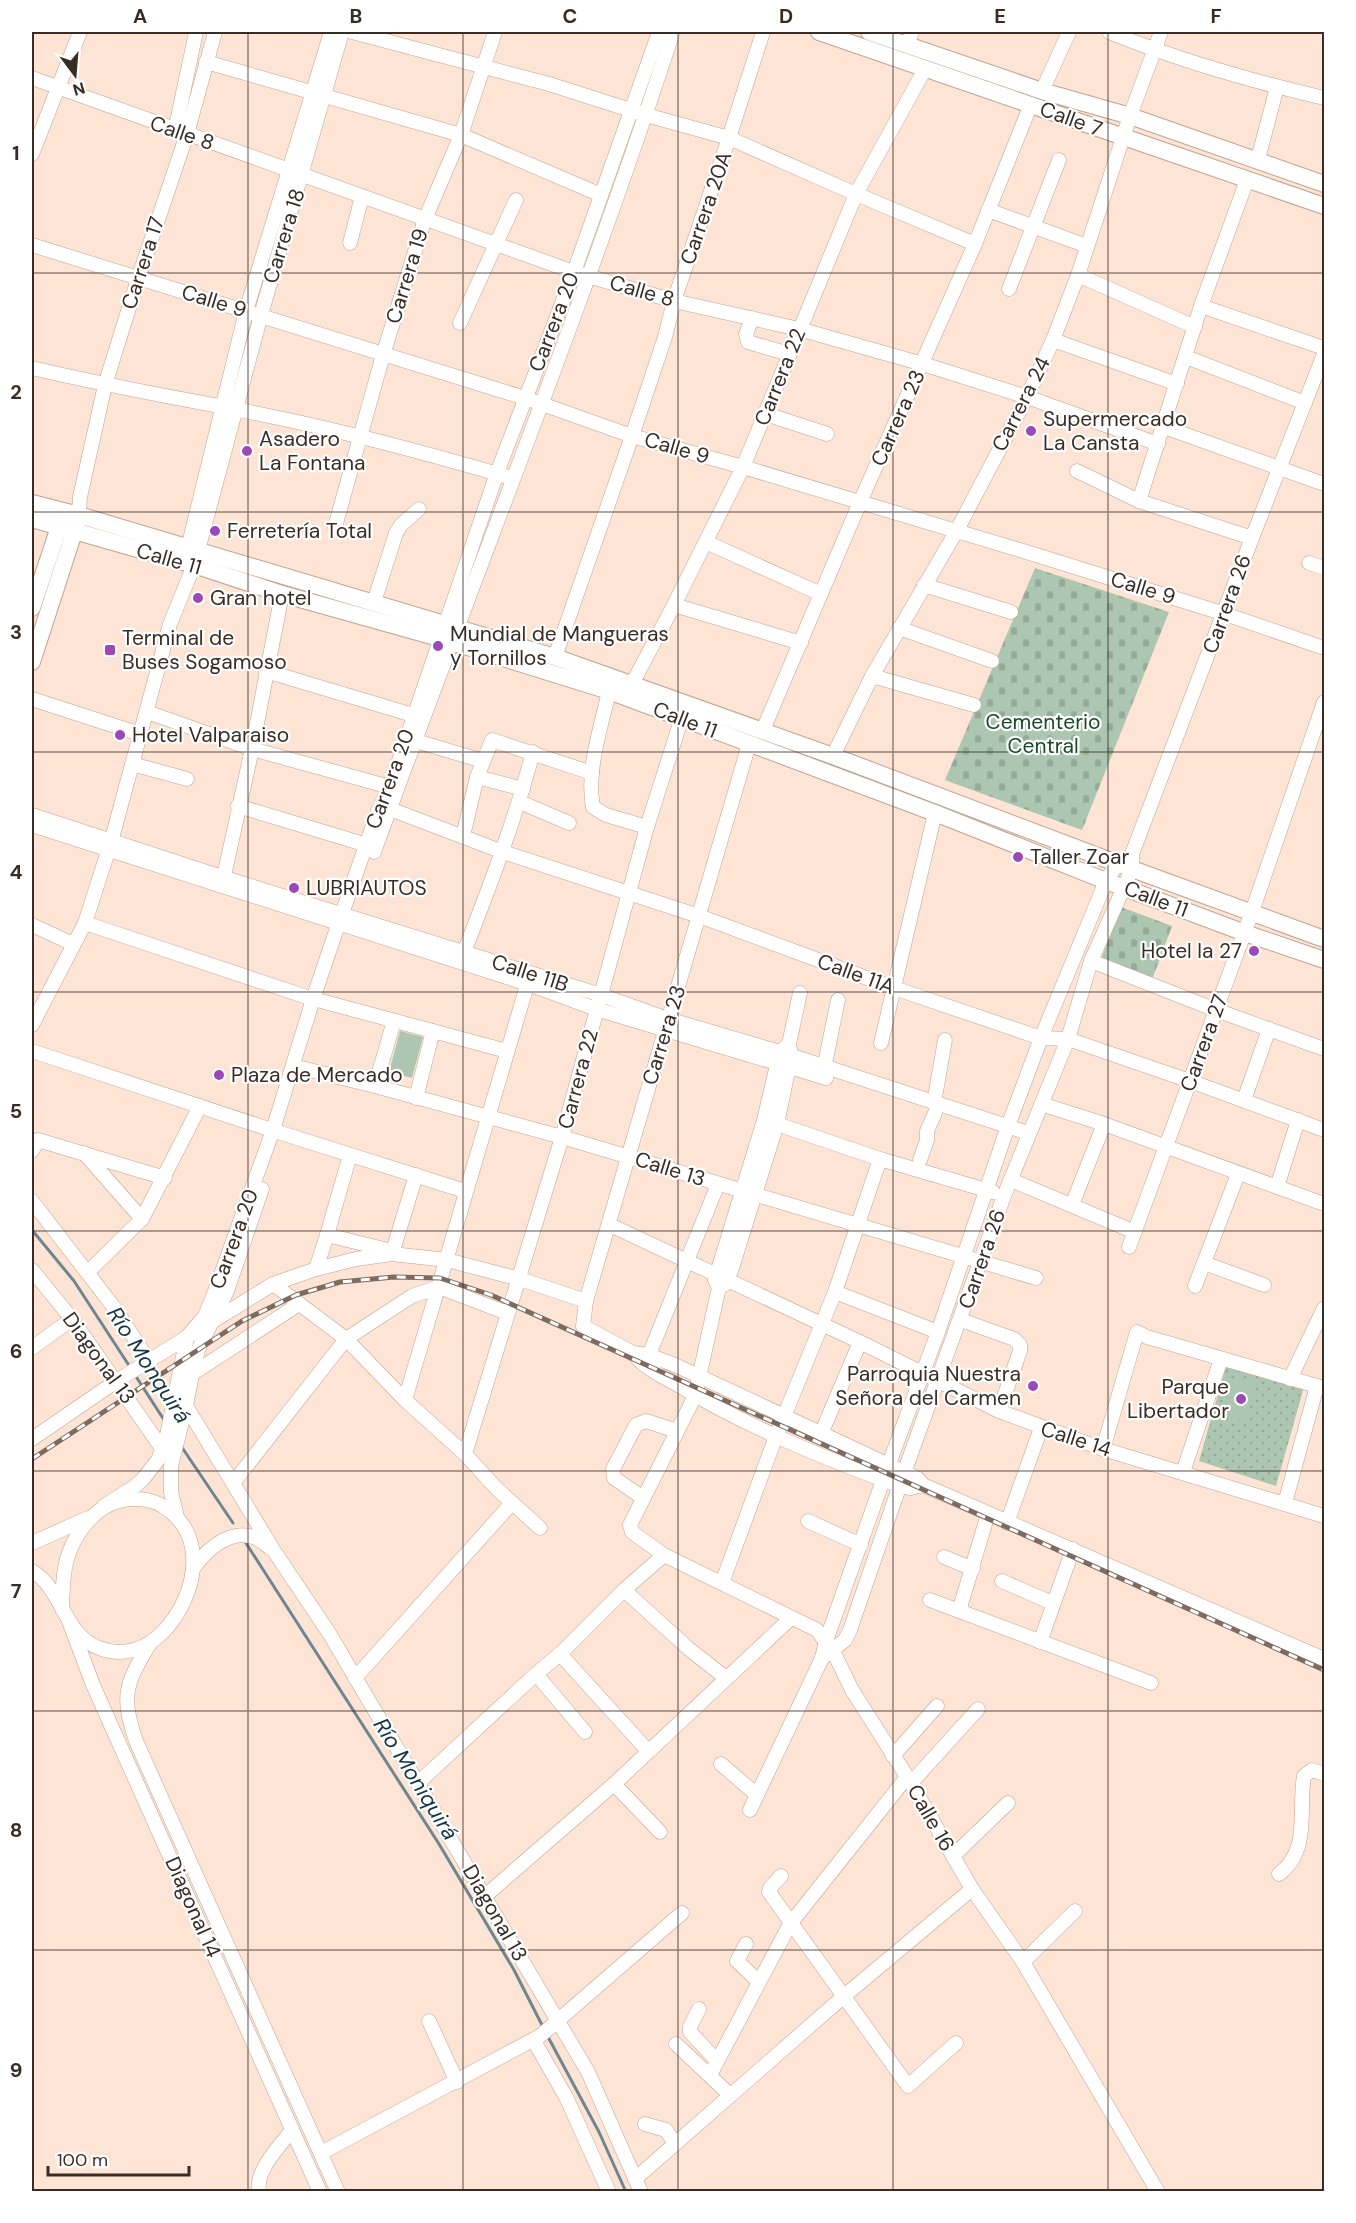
<svg xmlns="http://www.w3.org/2000/svg" width="1356" height="2223" viewBox="0 0 1356 2223" font-family="'DM Sans',sans-serif">
  <style>
    .green { fill: url(#green-dots) }
    .cemetery { fill: url(#cemetery-stones) }
    .pitch { fill: #acc6b1 }
    .lines { fill: none; stroke-linecap: round; stroke-linejoin: round }
    .stream { stroke: #6e8691; stroke-width: 3 }
    .minor-casing { stroke: #c0a28e; stroke-width: 15 }
    .major-casing { stroke: #c0a28e; stroke-width: 18 }
    .minor { stroke: #fff; stroke-width: 14 }
    .major { stroke: #fff; stroke-width: 16 }
    .rail-casing { stroke: #7c6b60; stroke-width: 5 }
    .rail { stroke: #fff; stroke-width: 3; stroke-dasharray: 9; stroke-linecap: butt }
    .grid { fill: none; stroke: #382c24; stroke-width: 1.5; stroke-opacity: 0.55 }
    .poi-dot { fill: #9c49b7; stroke: #fff; stroke-width: 2 }
    .labels { text-anchor: middle; dominant-baseline: central; stroke-width: 4.5; stroke-linejoin: round; paint-order: stroke }
    .street-label { font-size: 21px; fill: #382c24; stroke: #fff }
    .poi-label { font-size: 21px; fill: #382c24; stroke: #fff; text-anchor: start }
    .park-label { font-size: 21px; fill: #164926; stroke: #fff }
    .water-label { font-size: 22px; font-style: italic; fill: #133645; stroke: #fff }
    .neatline { fill: none; stroke: #382c24; stroke-width: 2 }
    .grid-label { font-size: 20px; text-anchor: middle; font-weight: bold; fill: #382c24 }
  </style>
  <defs>
    <pattern id="green-dots" width="8" height="8" patternUnits="userSpaceOnUse" patternTransform="scale(1.5)"><rect width="8" height="8" fill="#acc6b1"/><path d="M2 2h.1M6 6h.1" fill="none" stroke="#95aa98" stroke-width="1.8" stroke-linecap="round"/></pattern>
    <pattern id="cemetery-stones" width="16" height="16" patternUnits="userSpaceOnUse" patternTransform="scale(1.5)"><rect width="16" height="16" fill="#acc6b1"/><path d="M2 7V4a2 2 0 0 1 4 0v3zM10 15v-3a2 2 0 0 1 4 0v3z" fill="#95aa98"/></pattern>
  </defs>
  <rect width="100%" height="100%" fill="#fee4d4"/>
  <path class="green" d="M1226,1366L1304,1387L1276,1486L1199,1461Z"/>
  <g class="cemetery">
    <path d="M1035,568L1169,612L1082,830L945,780Z"/>
    <path d="M1121,907L1172,926L1152,980L1100,962Z"/>
  </g>
  <g class="pitch">
    <path d="M400,1031L423,1037L412,1078L389,1072Z"/>
    <path d="M1235,1376L1258,1382L1245,1421L1225,1416Z"/>
  </g>
  <g class="lines">
    <g class="stream">
      <path d="M32,1230L74,1281L130,1367"/>
      <path d="M135,1375L166,1423"/>
      <path d="M181,1446L233,1523"/>
      <path d="M244,1540L439,1844L514,1970L543,2027"/>
      <path d="M547,2035L599,2132L626,2192"/>
    </g>
    <g class="minor-casing">
      <g id="minor">
        <path d="M352,32L549,84L646,115L729,138L856,194L975,244"/>
        <path d="M1109,32C1178,60 1251,81 1324,98"/>
        <path d="M907,45L912,32"/>
        <path d="M206,62L461,135L601,195"/>
        <path d="M32,78L574,272L674,301L799,329L923,364L1027,397L1158,444"/>
        <path d="M1042,91L1069,32"/>
        <path d="M175,131L196,32"/>
        <path d="M32,154L80,32"/>
        <path d="M1258,159L1277,87"/>
        <path d="M988,210L1087,246"/>
        <path d="M350,243L362,196"/>
        <path d="M32,245L525,398L632,436L743,467L1033,554L1225,614L1324,648"/>
        <path d="M1078,275L1195,327"/>
        <path d="M1009,289L1059,160"/>
        <path d="M1201,306L1324,348"/>
        <path d="M752,318L746,334L748,342L789,354"/>
        <path d="M460,323L516,200"/>
        <path d="M1053,340L1177,384"/>
        <path d="M1186,357L1305,403"/>
        <path d="M32,368C99,384 166,396 234,409C325,426 416,450 505,476"/>
        <path d="M766,414L827,434"/>
        <path d="M1164,427L1324,484"/>
        <path d="M1077,471L1139,501L1252,538"/>
        <path d="M1139,501L1201,306L1247,180"/>
        <path d="M79,515L80,497L105,385L138,279L187,134L215,32"/>
        <path d="M335,527L383,355L425,219L461,135L495,32"/>
        <path d="M706,542L821,594"/>
        <path d="M186,556L246,311L331,32"/>
        <path d="M1309,563L1324,568"/>
        <path d="M924,585L1011,612"/>
        <path d="M374,602L396,533L401,525L419,509"/>
        <path d="M674,605L801,643"/>
        <path d="M899,628L992,661"/>
        <path d="M555,657L632,436L665,337L674,301L729,138L763,32"/>
        <path d="M266,671L413,715"/>
        <path d="M872,676L974,705"/>
        <path d="M632,684L674,605L743,467L856,194L925,69"/>
        <path d="M609,691C601,728 586,770 593,807L606,815L647,827"/>
        <path d="M32,699L140,734"/>
        <path d="M147,712L252,749L390,787"/>
        <path d="M763,730L860,502L975,244L1031,104"/>
        <path d="M416,741L483,761"/>
        <path d="M749,744L586,1301L583,1326L633,1353L649,1355L675,1365L917,1478L923,1485L1324,1659"/>
        <path d="M833,756L872,676L956,532L1027,397L1053,340L1078,275L1130,116L1161,32"/>
        <path d="M132,764L187,779"/>
        <path d="M477,777L523,789"/>
        <path d="M520,802L569,823"/>
        <path d="M238,806L367,845"/>
        <path d="M390,809L503,852L699,916L894,988L1041,1038L1068,1039L1190,1081L1324,1130"/>
        <path d="M32,815L225,878L601,995L668,1019L780,1052L1028,1133"/>
        <path d="M32,825L528,984L596,1009L826,1078"/>
        <path d="M463,836L477,777L492,740L592,773"/>
        <path d="M374,852C473,579 583,308 673,32"/>
        <path d="M222,885L252,749L282,594"/>
        <path d="M85,923L313,999"/>
        <path d="M32,925L73,944"/>
        <path d="M464,952C490,886 515,820 533,752"/>
        <path d="M1091,961L1216,1010L1324,1049"/>
        <path d="M321,1001L507,1051"/>
        <path d="M32,1025L85,923L111,842L170,624L194,565L261,315L342,32"/>
        <path d="M881,1043L935,813"/>
        <path d="M789,1044L780,1052L764,1120L715,1280L719,1287L695,1396L634,1517L630,1525L632,1532L664,1555L817,1630L835,1655L852,1690L911,1783L972,1889L1023,1962L1158,2192"/>
        <path d="M32,1051L281,1133L465,1191"/>
        <path d="M301,1068L375,1086L562,1137L1036,1278"/>
        <path d="M824,1068L838,1000"/>
        <path d="M375,1086L394,1021"/>
        <path d="M416,1098L433,1031"/>
        <path d="M1244,1100L1269,1029"/>
        <path d="M934,1103L945,1040"/>
        <path d="M1041,1104L1104,1124L1324,1204"/>
        <path d="M777,1124L880,1159L993,1192"/>
        <path d="M32,1151L38,1140L165,1178"/>
        <path d="M84,1153L142,1219"/>
        <path d="M920,1160L927,1140V1131L935,1113"/>
        <path d="M1011,1180L1135,1232"/>
        <path d="M1277,1187L1298,1120"/>
        <path d="M32,1201L116,1310L149,1361"/>
        <path d="M1072,1205L1104,1124"/>
        <path d="M610,1225L860,1342L999,1411L1103,1449L1324,1516"/>
        <path d="M327,1235L392,1251"/>
        <path d="M1129,1247L1252,912L1324,702"/>
        <path d="M392,1254L416,1175"/>
        <path d="M1204,1263L1264,1285"/>
        <path d="M316,1269L327,1235L350,1155"/>
        <path d="M32,1270L72,1319L163,1450"/>
        <path d="M88,1272L142,1219L200,1106"/>
        <path d="M273,1284L346,1339L405,1400L465,1454L497,1489L540,1528"/>
        <path d="M723,1285L726,1284L732,1268L777,1124L791,1056L789,1044L800,993"/>
        <path d="M1195,1286L1238,1174"/>
        <path d="M835,1292L938,1332"/>
        <path d="M961,1320L1014,1339L1020,1345V1351L999,1411"/>
        <path d="M213,1321L273,1284L316,1269L356,1259L392,1254L447,1260L520,1279L586,1301"/>
        <path d="M32,1348L72,1319"/>
        <path d="M633,1353C644,1368 662,1376 678,1385C747,1427 824,1458 900,1486L911,1488L923,1485"/>
        <path d="M649,1355L718,1184"/>
        <path d="M192,1374L299,1304"/>
        <path d="M1290,1379L1324,1308"/>
        <path d="M405,1400L530,975"/>
        <path d="M186,1406L274,1551L329,1633L588,2072L641,2192"/>
        <path d="M821,1434L860,1342"/>
        <path d="M32,1439L115,1382L192,1334"/>
        <path d="M1103,1449L1137,1332L1147,1337L1324,1388"/>
        <path d="M465,1454L562,1137L647,827L684,711"/>
        <path d="M1183,1472L1221,1359"/>
        <path d="M234,1482L346,1339L412,1296L439,1287L507,1313"/>
        <path d="M643,1498L614,1478L613,1469L636,1425L646,1421L677,1431"/>
        <path d="M1285,1503L1317,1386"/>
        <path d="M104,1506L134,1487L143,1479L158,1460L166,1440L187,1337L205,1316L214,1294L273,1130L313,999L338,925L378,811L390,787L497,473L574,272L659,32"/>
        <path d="M177,1517L171,1492V1466L186,1406L192,1374L198,1350L227,1291L262,1189"/>
        <path d="M808,1521L861,1545"/>
        <path d="M1007,1523L1041,1428"/>
        <path d="M32,1543L88,1518"/>
        <path d="M944,1557L973,1569"/>
        <path d="M193,1569C204,1552 227,1531 249,1536C258,1537 264,1543 270,1548"/>
        <path d="M32,1571C63,1589 63,1634 99,1648C122,1657 145,1650 162,1633C193,1602 209,1544 171,1512C162,1504 149,1499 137,1499C118,1498 102,1506 89,1520C79,1531 71,1545 67,1559C62,1576 63,1593 62,1609"/>
        <path d="M1002,1581L1052,1603"/>
        <path d="M722,1583L776,1436L835,1292L880,1159"/>
        <path d="M624,1590L689,1649L726,1678"/>
        <path d="M930,1600L1151,1683"/>
        <path d="M959,1611L988,1514"/>
        <path d="M69,1621L93,1685L320,2192"/>
        <path d="M1040,1642L1073,1549"/>
        <path d="M149,1645C125,1685 121,1696 136,1741L338,2192"/>
        <path d="M560,1654L648,1751"/>
        <path d="M822,1658L845,1640L850,1630L904,1473L1004,1196L1068,1039L1091,961L1132,869V854L1252,538L1324,354"/>
        <path d="M536,1674L585,1732"/>
        <path d="M355,1678L512,1503"/>
        <path d="M893,1756L937,1706"/>
        <path d="M721,1764L757,1795L822,1658L826,1641L883,1480L938,1332L1008,1126L1041,1038L1106,881L1118,863L1125,859"/>
        <path d="M418,1783L536,1674L560,1654L624,1590L664,1555"/>
        <path d="M911,1783L978,1709"/>
        <path d="M614,1784L660,1832"/>
        <path d="M750,1810L757,1795"/>
        <path d="M953,1856L1008,1803"/>
        <path d="M1279,1874C1311,1850 1298,1810 1304,1776L1312,1770L1324,1774"/>
        <path d="M781,1876L770,1888L769,1892L908,2086L956,2043"/>
        <path d="M485,1896L614,1784L791,1618"/>
        <path d="M746,1944L737,1961L758,1981"/>
        <path d="M1023,1962L1075,1911"/>
        <path d="M699,2009L690,2027V2032L717,2061"/>
        <path d="M429,2021L457,2082"/>
        <path d="M534,2041L566,2097L609,2192"/>
        <path d="M676,2044L730,2095"/>
        <path d="M710,2075L790,1924L907,1777"/>
        <path d="M645,2124L666,2130L675,2144"/>
        <path d="M321,2153L540,2036L682,1913"/>
        <path d="M635,2179L843,1997L972,1889"/>
        <path d="M259,2192C255,2170 280,2146 292,2130"/>
      </g>
    </g>
    <g class="major-casing">
      <g id="major">
        <path d="M819,32L1324,206"/>
        <path d="M869,32L1042,91L1130,116L1324,184"/>
        <path d="M32,503L79,515L555,657L833,756L1132,869L1324,939"/>
        <path d="M32,519L194,565L282,594L439,638L609,691L935,813L1106,881L1245,933L1324,960"/>
        <path d="M32,608L62,518"/>
        <path d="M32,662L77,523"/>
      </g>
    </g>
    <use href="#minor" class="minor"/>
    <use href="#major" class="major"/>
    <g class="rail-casing">
      <path id="rail" d="M32,1459L242,1321L296,1295L340,1282L394,1277L440,1278L491,1295L1324,1670"/>
    </g>
    <use href="#rail" class="rail"/>
  </g>
  <path class="grid" d="M248,32V2192M463,32V2192M678,32V2192M893,32V2192M1108,32V2192M32,273H1324M32,512H1324M32,752H1324M32,992H1324M32,1231H1324M32,1471H1324M32,1711H1324M32,1950H1324"/>
  <g class="poi-dot">
    <circle cx="1031" cy="431" r="6"/>
    <circle cx="247" cy="451" r="6"/>
    <circle cx="215" cy="531" r="6"/>
    <circle cx="198" cy="598" r="6"/>
    <circle cx="438" cy="646" r="6"/>
    <rect x="104" y="644" width="12" height="12" rx="3"/>
    <circle cx="120" cy="735" r="6"/>
    <circle cx="1018" cy="857" r="6"/>
    <circle cx="294" cy="888" r="6"/>
    <circle cx="1254" cy="951" r="6"/>
    <circle cx="219" cy="1075" r="6"/>
    <circle cx="1033" cy="1386" r="6"/>
    <circle cx="1241" cy="1399" r="6"/>
  </g>
  <g class="labels">
    <g class="street-label">
      <text transform="translate(1071 119) rotate(20)">Calle 7</text>
      <text transform="translate(182 133) rotate(19)">Calle 8</text>
      <text transform="translate(706 208) rotate(-71)">Carrera 20A</text>
      <text transform="translate(284 236) rotate(-73)">Carrera 18</text>
      <text transform="translate(143 263) rotate(-72)">Carrera 17</text>
      <text transform="translate(407 276) rotate(-73)">Carrera 19</text>
      <text transform="translate(642 291) rotate(16)">Calle 8</text>
      <text transform="translate(214 301) rotate(17)">Calle 9</text>
      <text transform="translate(554 322) rotate(-69)">Carrera 20</text>
      <text transform="translate(780 377) rotate(-68)">Carrera 22</text>
      <text transform="translate(1021 404) rotate(-63)">Carrera 24</text>
      <text transform="translate(898 418) rotate(-66)">Carrera 23</text>
      <text transform="translate(677 448) rotate(16)">Calle 9</text>
      <text transform="translate(169 559) rotate(16)">Calle 11</text>
      <text transform="translate(1143 588) rotate(17)">Calle 9</text>
      <text transform="translate(1227 604) rotate(-70)">Carrera 26</text>
      <text transform="translate(685 720) rotate(21)">Calle 11</text>
      <text transform="translate(390 779) rotate(-70)">Carrera 20</text>
      <text transform="translate(1156 899) rotate(21)">Calle 11</text>
      <text transform="translate(530 973) rotate(18)">Calle 11B</text>
      <text transform="translate(856 974) rotate(20)">Calle 11A</text>
      <text transform="translate(664 1035) rotate(-73)">Carrera 23</text>
      <text transform="translate(1204 1043) rotate(-70)">Carrera 27</text>
      <text transform="translate(578 1079) rotate(-75)">Carrera 22</text>
      <text transform="translate(670 1169) rotate(17)">Calle 13</text>
      <text transform="translate(234 1239) rotate(-70)">Carrera 20</text>
      <text transform="translate(982 1259) rotate(-71)">Carrera 26</text>
      <text transform="translate(99 1358) rotate(54)">Diagonal 13</text>
      <text transform="translate(1076 1439) rotate(18)">Calle 14</text>
      <text transform="translate(931 1818) rotate(60)">Calle 16</text>
      <text transform="translate(193 1907) rotate(66)">Diagonal 14</text>
      <text transform="translate(495 1913) rotate(60)">Diagonal 13</text>
    </g>
    <g class="poi-label">
      <text x="1043" y="419">Supermercado<tspan x="1043" dy="24">La Cansta</tspan></text>
      <text x="259" y="439">Asadero<tspan x="259" dy="24">La Fontana</tspan></text>
      <text x="227" y="531">Ferretería Total</text>
      <text x="210" y="598">Gran hotel</text>
      <text x="450" y="634">Mundial de Mangueras<tspan x="450" dy="24">y Tornillos</tspan></text>
      <text x="122" y="638">Terminal de<tspan x="122" dy="24">Buses Sogamoso</tspan></text>
      <text x="132" y="735">Hotel Valparaiso</text>
      <text x="1030" y="857">Taller Zoar</text>
      <text x="306" y="888">LUBRIAUTOS</text>
      <text x="1242" y="951" text-anchor="end">Hotel la 27</text>
      <text x="231" y="1075">Plaza de Mercado</text>
      <text x="1021" y="1374" text-anchor="end">Parroquia Nuestra<tspan x="1021" dy="24">Señora del Carmen</tspan></text>
      <text x="1229" y="1387" text-anchor="end">Parque<tspan x="1229" dy="24">Libertador</tspan></text>
    </g>
    <g class="park-label">
      <text x="1043" y="722">Cementerio<tspan x="1043" dy="24">Central</tspan></text>
    </g>
    <g class="water-label">
      <text transform="translate(149 1365) rotate(57)">Río Monquirá</text>
      <text transform="translate(416 1779) rotate(58)">Río Moniquirá</text>
    </g>
  </g>
  <rect width="1356" height="2223" fill="none" stroke="#ffffff" stroke-width="66"/>
  <g transform="translate(75 75) rotate(164)" stroke="#ffffff" stroke-width="4.5" paint-order="stroke">
  <path d="M0-4.5L10 22L0 15L-10 22Z" fill="#382c24"/>
  <text y="-9" font-size="16" font-weight="bold" text-anchor="middle" fill="#382c24">N</text>
  </g>
  <path d="M48 2166v9h141v-9" fill="none" stroke="#382c24" stroke-width="3"/>
  <text x="57" y="2166" font-size="18" fill="#382c24" stroke="#ffffff" stroke-width="4.5" paint-order="stroke">100 m</text>
  <rect x="33" y="33" width="1290" height="2157" class="neatline"/>
  <g class="grid-label">
    <text x="140" y="23">A</text>
    <text x="356" y="23">B</text>
    <text x="570" y="23">C</text>
    <text x="786" y="23">D</text>
    <text x="1000" y="23">E</text>
    <text x="1216" y="23">F</text>
    <text x="16" y="160">1</text>
    <text x="16" y="399">2</text>
    <text x="16" y="639">3</text>
    <text x="16" y="879">4</text>
    <text x="16" y="1118">5</text>
    <text x="16" y="1358">6</text>
    <text x="16" y="1598">7</text>
    <text x="16" y="1837">8</text>
    <text x="16" y="2077">9</text>
  </g>
</svg>
